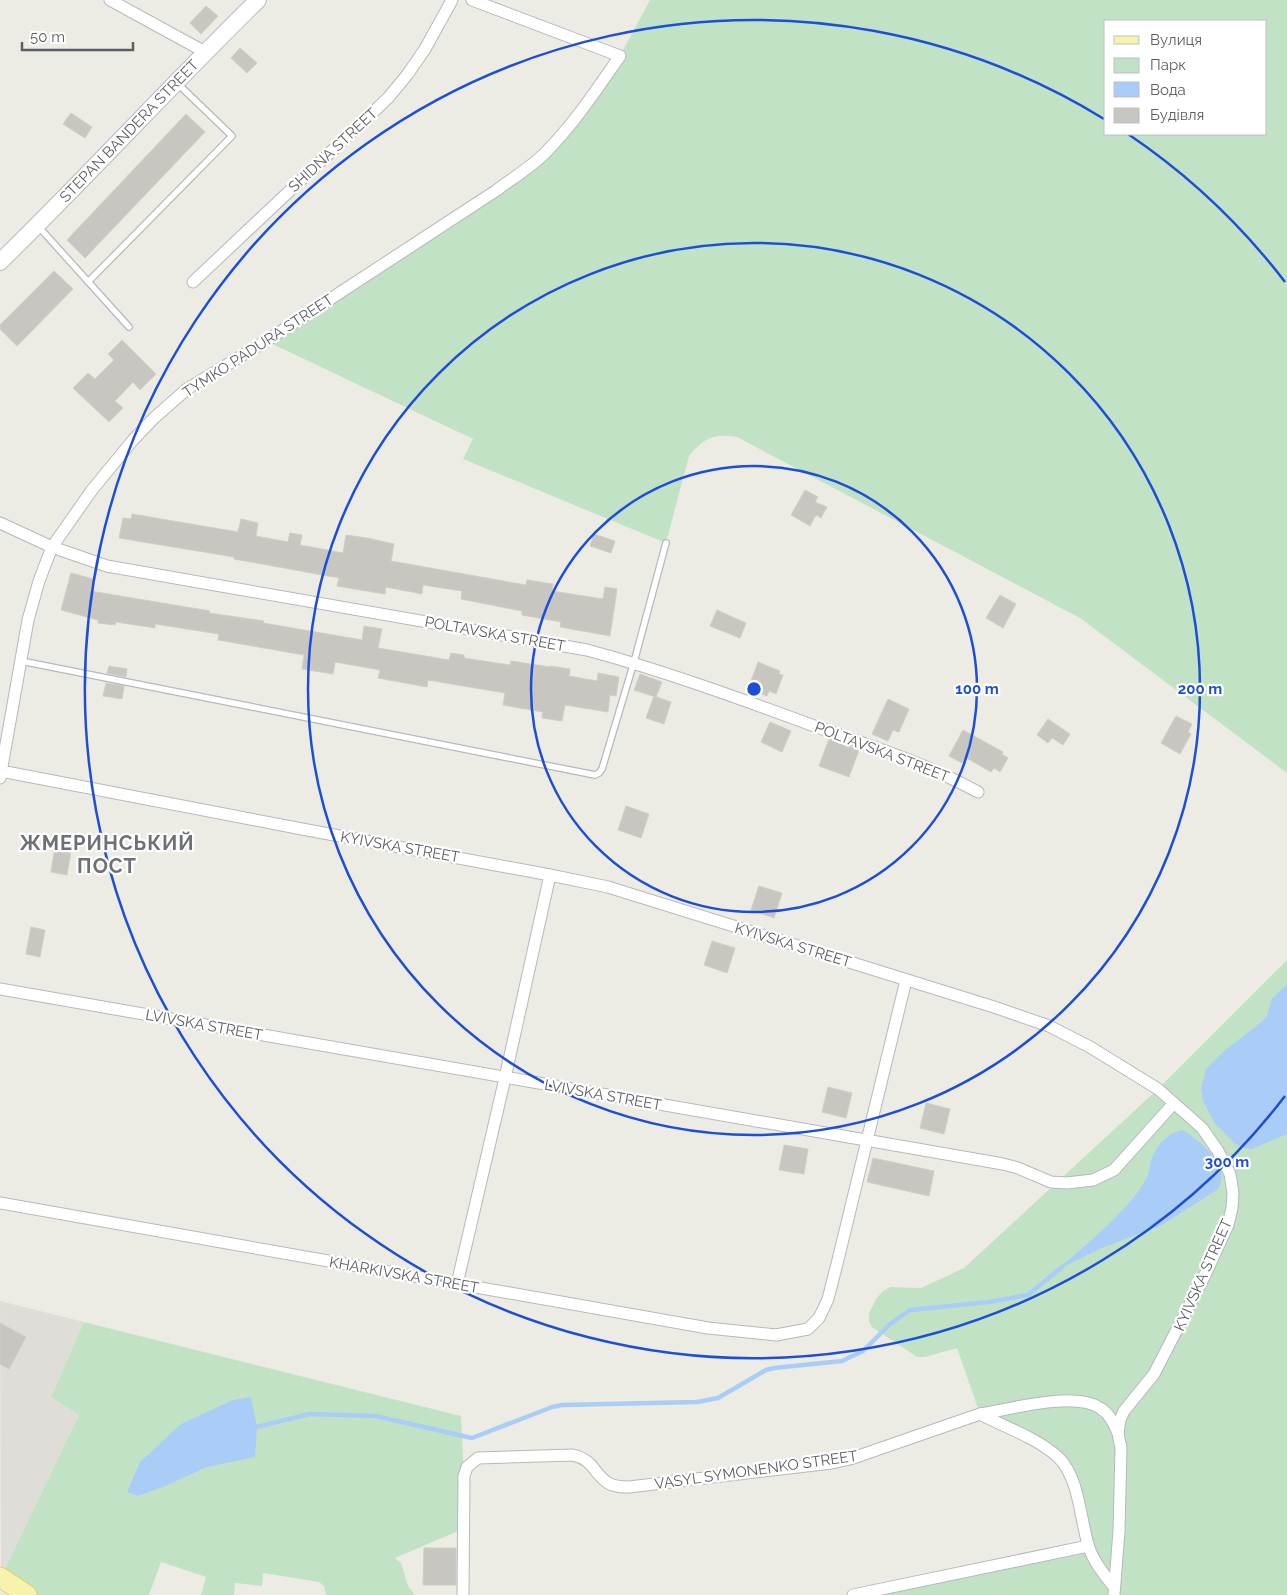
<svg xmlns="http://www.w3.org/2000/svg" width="1287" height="1595" viewBox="0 0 1287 1595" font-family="Raleway,sans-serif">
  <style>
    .industrial { fill: #deddd8 }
    .green { fill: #c2e2c6; fill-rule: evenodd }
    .water { fill: #aacdf7 }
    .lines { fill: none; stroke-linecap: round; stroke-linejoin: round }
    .stream { stroke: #aacdf7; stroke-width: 4.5 }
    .building { fill: #c8c6c0; stroke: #d1cec2 }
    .lane-casing { stroke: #b6b8bc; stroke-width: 8 }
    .street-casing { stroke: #b6b8bc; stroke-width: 13 }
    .secondary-casing { stroke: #b7b9be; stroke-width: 18 }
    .primary-casing { stroke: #e3ce66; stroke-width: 21 }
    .lane { stroke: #fff; stroke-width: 5.5 }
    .street { stroke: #fff; stroke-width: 11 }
    .secondary { stroke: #fff; stroke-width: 16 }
    .primary { stroke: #f7f3ae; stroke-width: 19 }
    .ring { fill: none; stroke: #1d4ed8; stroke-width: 2.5 }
    .labels { text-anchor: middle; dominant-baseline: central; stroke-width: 4.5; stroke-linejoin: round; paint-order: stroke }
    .street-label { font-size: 15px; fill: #5c5e63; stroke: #fff }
    .district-label { font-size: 20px; font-weight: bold; letter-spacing: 1px; fill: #6d7075; stroke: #fff }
    .centre { fill: #1d4ed8; stroke: #fff; stroke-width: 2.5 }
    .ring-label { font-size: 15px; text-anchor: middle; font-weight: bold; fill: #1d4ed8; stroke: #fff; stroke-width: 4.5; stroke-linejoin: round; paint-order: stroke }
  </style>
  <rect width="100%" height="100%" fill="#edece4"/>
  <path class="industrial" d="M0,1301L84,1322L51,1397L79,1415L1,1577Z"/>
  <g class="green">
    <path d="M650,0H1287V773L1080,618L737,437C713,433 704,438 689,456L666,543L463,459L473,439L266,341L528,167L620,56ZM1106,21H1266V134H1106Z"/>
    <path d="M1287,960V1595H854L1088,1546L1074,1488L1059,1458L980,1414L957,1348L925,1357H917L872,1327L869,1321V1313L876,1299L882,1292L890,1287L921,1288L964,1268L1158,1089Z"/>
    <path d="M84,1322L461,1416L464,1476L463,1529L395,1558L401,1563L408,1586L415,1595H326L324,1586L319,1582L263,1573L262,1586L235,1583L234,1595H201L206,1577L161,1562L149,1595H27L1,1577L79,1415L51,1397Z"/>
  </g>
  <g class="water">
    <path d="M1287,984V1134L1252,1149L1243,1148L1235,1144L1214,1122L1203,1101L1201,1089L1206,1069L1222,1053L1266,1018L1272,999Z"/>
    <path d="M1182,1130C1199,1139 1234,1168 1217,1190L1162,1225L1102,1248L1057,1270C1084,1246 1129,1211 1146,1179C1149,1174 1150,1167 1151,1161C1156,1145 1166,1134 1182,1130Z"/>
    <path d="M251,1397L257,1427L255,1457L207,1467L163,1487L138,1496L127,1492L140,1462L181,1424L233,1400Z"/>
  </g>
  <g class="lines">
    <path class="stream" d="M252,1428L310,1414L376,1416L472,1438L552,1407L562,1405L697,1402L718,1398L766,1370L774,1368L842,1361L863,1351L890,1324L910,1310L989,1302L1028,1295L1062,1267"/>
  </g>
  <g class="building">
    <path d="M206,6L218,16L201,34L190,23Z"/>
    <path d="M240,48L257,63L247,73L231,58Z"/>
    <path d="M71,113L92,127L85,138L63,124Z"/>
    <path d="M186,114L205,132L85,258L67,240Z"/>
    <path d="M54,271L73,289L17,346L0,329V325Z"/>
    <path d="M122,340L156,374L140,390L133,382L115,401L123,408L109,422L73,388L88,373L95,379L114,360L108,354Z"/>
    <path d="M805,490L818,497L815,502L827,507L821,518L816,515L810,526L791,515Z"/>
    <path d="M132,514L238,532L241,519L258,523L256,536L288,542L290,533L302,535L300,545L343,553L346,535L367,538L394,544L391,561L526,585L527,580L553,584L552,591L603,599L605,587L617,589L610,636L560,627L561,622L522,615V611L461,599L462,591L423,585L422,594L386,587L385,594L337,586L339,578L234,559V557L119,538L123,518L131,519Z"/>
    <path d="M594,534L615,541L611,553L590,546Z"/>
    <path d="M71,573L93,579L90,591L210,611L209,613L264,621L263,623L362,640L364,626L382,629L378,648L449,660L451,653L464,655V658L510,665L511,661L550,667V666L570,669L569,676L597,681L598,673L619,677L616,696L610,695L608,712L565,705L562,721L542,718L543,712L503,705L505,693L428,680L427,687L378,678L380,670L335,662L333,674L302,669L304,655L218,640L219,634L155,624V628L116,622L115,625L98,623V620L61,610Z"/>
    <path d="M1000,595L1016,604L1003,628L986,618Z"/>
    <path d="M717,610L746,623L740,638L710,626Z"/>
    <path d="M758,662L780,671L779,674L783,675L776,694L769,691L767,696L748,689Z"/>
    <path d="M109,666L127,669L126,677L107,673Z"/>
    <path d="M640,674L662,682L656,697L634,690Z"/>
    <path d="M106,683L124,686L122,699L103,696Z"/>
    <path d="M654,696L671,702L664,724L646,718Z"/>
    <path d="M888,699L909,709L899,732L893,730L888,741L872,734Z"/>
    <path d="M1176,716L1192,724L1188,732L1191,734L1180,754L1161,743Z"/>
    <path d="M1048,719L1070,734L1063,745L1052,738L1048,743L1037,735Z"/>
    <path d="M770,722L791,731L782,752L761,742Z"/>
    <path d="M963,730L1003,752L1002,754L1008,758L1000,772L994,768L991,772L965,757L962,763L949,756Z"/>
    <path d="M829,739L859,750L849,777L819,766Z"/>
    <path d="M626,806L649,814L641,838L618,830Z"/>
    <path d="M56,841L72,844L67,875L51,872Z"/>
    <path d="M759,886L782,893L774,918L751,910Z"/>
    <path d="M31,927L45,930L40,957L26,954Z"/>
    <path d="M712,941L735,948L727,973L704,965Z"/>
    <path d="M828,1087L852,1093L846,1118L822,1112Z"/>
    <path d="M926,1103L950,1109L944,1134L920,1128Z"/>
    <path d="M784,1145L808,1149L804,1174L779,1170Z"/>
    <path d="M873,1158L934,1171L929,1196L867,1182Z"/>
    <path d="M0,1323L26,1337L9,1369L0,1364Z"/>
    <path d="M424,1548H456V1585H423Z"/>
  </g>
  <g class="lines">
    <g class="lane-casing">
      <g id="lane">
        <path d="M38,226L129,327"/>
        <path d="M88,282L232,136L177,83"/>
        <path d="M21,661L595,775L599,773L602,769L634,662L666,543"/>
      </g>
    </g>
    <g class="street-casing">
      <g id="street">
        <path d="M110,0L205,52"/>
        <path d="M193,282L388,98L407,75L425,49L452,0"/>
        <path d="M0,523L52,547L107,566L587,650C665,671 741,699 817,727C872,746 927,764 978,792"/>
        <path d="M1,771L302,829L550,875L608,887L994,1007L1049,1026L1090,1047L1158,1089L1202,1128L1218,1151L1230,1174L1233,1193L1232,1208L1228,1225L1204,1277L1154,1374L1124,1411L1120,1420L1118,1433L1121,1448L1119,1531L1114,1595"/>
        <path d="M0,778L28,620L39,581L52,547L92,490L133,440L154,418L187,389L266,341L497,190C513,178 531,167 545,153C574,124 597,89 620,56L472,0"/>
        <path d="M0,989L1003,1164L1018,1168L1051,1182L1067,1183L1093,1180L1114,1170L1174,1103"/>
        <path d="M0,1203L708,1328L776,1335L808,1329L819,1318L828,1299L837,1264L906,980"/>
        <path d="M457,1284L505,1078L550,875"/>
        <path d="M980,1414C1011,1409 1074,1391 1100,1408C1110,1414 1114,1424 1118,1433"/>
        <path d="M463,1595L464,1476L467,1467L478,1458L573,1455C594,1460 594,1474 608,1483C614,1487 622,1487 629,1487L832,1463L850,1459L980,1414C1005,1427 1037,1438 1058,1457C1079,1477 1080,1518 1088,1544C1092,1560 1104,1574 1114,1587"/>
        <path d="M853,1595L1088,1546"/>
      </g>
    </g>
    <g class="secondary-casing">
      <g id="secondary">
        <path id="s1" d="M0,262C88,176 170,86 258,0"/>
      </g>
    </g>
    <g class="primary-casing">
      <path id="primary" d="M0,1577L27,1595"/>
    </g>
    <use href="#lane" class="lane"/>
    <use href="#street" class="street"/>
    <use href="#secondary" class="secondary"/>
    <use href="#primary" class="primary"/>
  </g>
  <g class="ring">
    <circle cx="754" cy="689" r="223"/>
    <circle cx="754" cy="689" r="446"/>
    <path d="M1285 1096A669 669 0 1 1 1104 119M1128 134A669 669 0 0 1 1285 282"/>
  </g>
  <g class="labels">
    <g class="street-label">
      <text stroke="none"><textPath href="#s1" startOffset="184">STEPAN BANDERA STREET</textPath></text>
      <text transform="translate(333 150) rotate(-43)">SHIDNA STREET</text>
      <text transform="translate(258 346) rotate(-33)">TYMKO PADURA STREET</text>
      <text transform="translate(495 634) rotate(10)">POLTAVSKA STREET</text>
      <text transform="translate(882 752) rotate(21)">POLTAVSKA STREET</text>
      <text transform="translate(400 847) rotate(10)">KYIVSKA STREET</text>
      <text transform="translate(793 945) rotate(17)">KYIVSKA STREET</text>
      <text transform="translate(204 1025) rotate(10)">LVIVSKA STREET</text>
      <text transform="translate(603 1095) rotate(10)">LVIVSKA STREET</text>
      <text transform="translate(404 1275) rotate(10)">KHARKIVSKA STREET</text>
      <text transform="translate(1203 1275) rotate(-66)">KYIVSKA STREET</text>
      <text transform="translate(756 1470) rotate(-8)">VASYL SYMONENKO STREET</text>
    </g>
    <g class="district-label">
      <text x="107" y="843">ЖМЕРИНСЬКИЙ<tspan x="107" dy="23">ПОСТ</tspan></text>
    </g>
  </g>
  <circle cx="754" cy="689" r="8" class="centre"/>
  <g class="ring-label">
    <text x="977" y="694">100 m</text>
    <text x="1200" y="694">200 m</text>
    <text x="1227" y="1167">300 m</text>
  </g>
  <rect x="1104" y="20" width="162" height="115" fill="#ffffff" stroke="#bebfc1"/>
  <rect x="1114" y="36" width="25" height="8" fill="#f7f3ae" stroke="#bebfc1"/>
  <text x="1150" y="45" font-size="15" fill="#5c5e63">Вулиця</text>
  <rect x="1114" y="58" width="25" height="15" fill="#c2e2c6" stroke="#bebfc1"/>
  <text x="1150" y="70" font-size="15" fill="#5c5e63">Парк</text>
  <rect x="1114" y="82" width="25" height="15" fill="#aacdf7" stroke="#bebfc1"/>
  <text x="1150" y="95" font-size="15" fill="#5c5e63">Вода</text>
  <rect x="1114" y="108" width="25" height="15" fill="#c8c6c0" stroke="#bebfc1"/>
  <text x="1150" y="120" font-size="15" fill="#5c5e63">Будівля</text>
  <path d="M22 42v8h111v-8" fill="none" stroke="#5c5e63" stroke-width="2.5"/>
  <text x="30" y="42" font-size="15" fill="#5c5e63" stroke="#ffffff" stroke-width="4" paint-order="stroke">50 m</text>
</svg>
